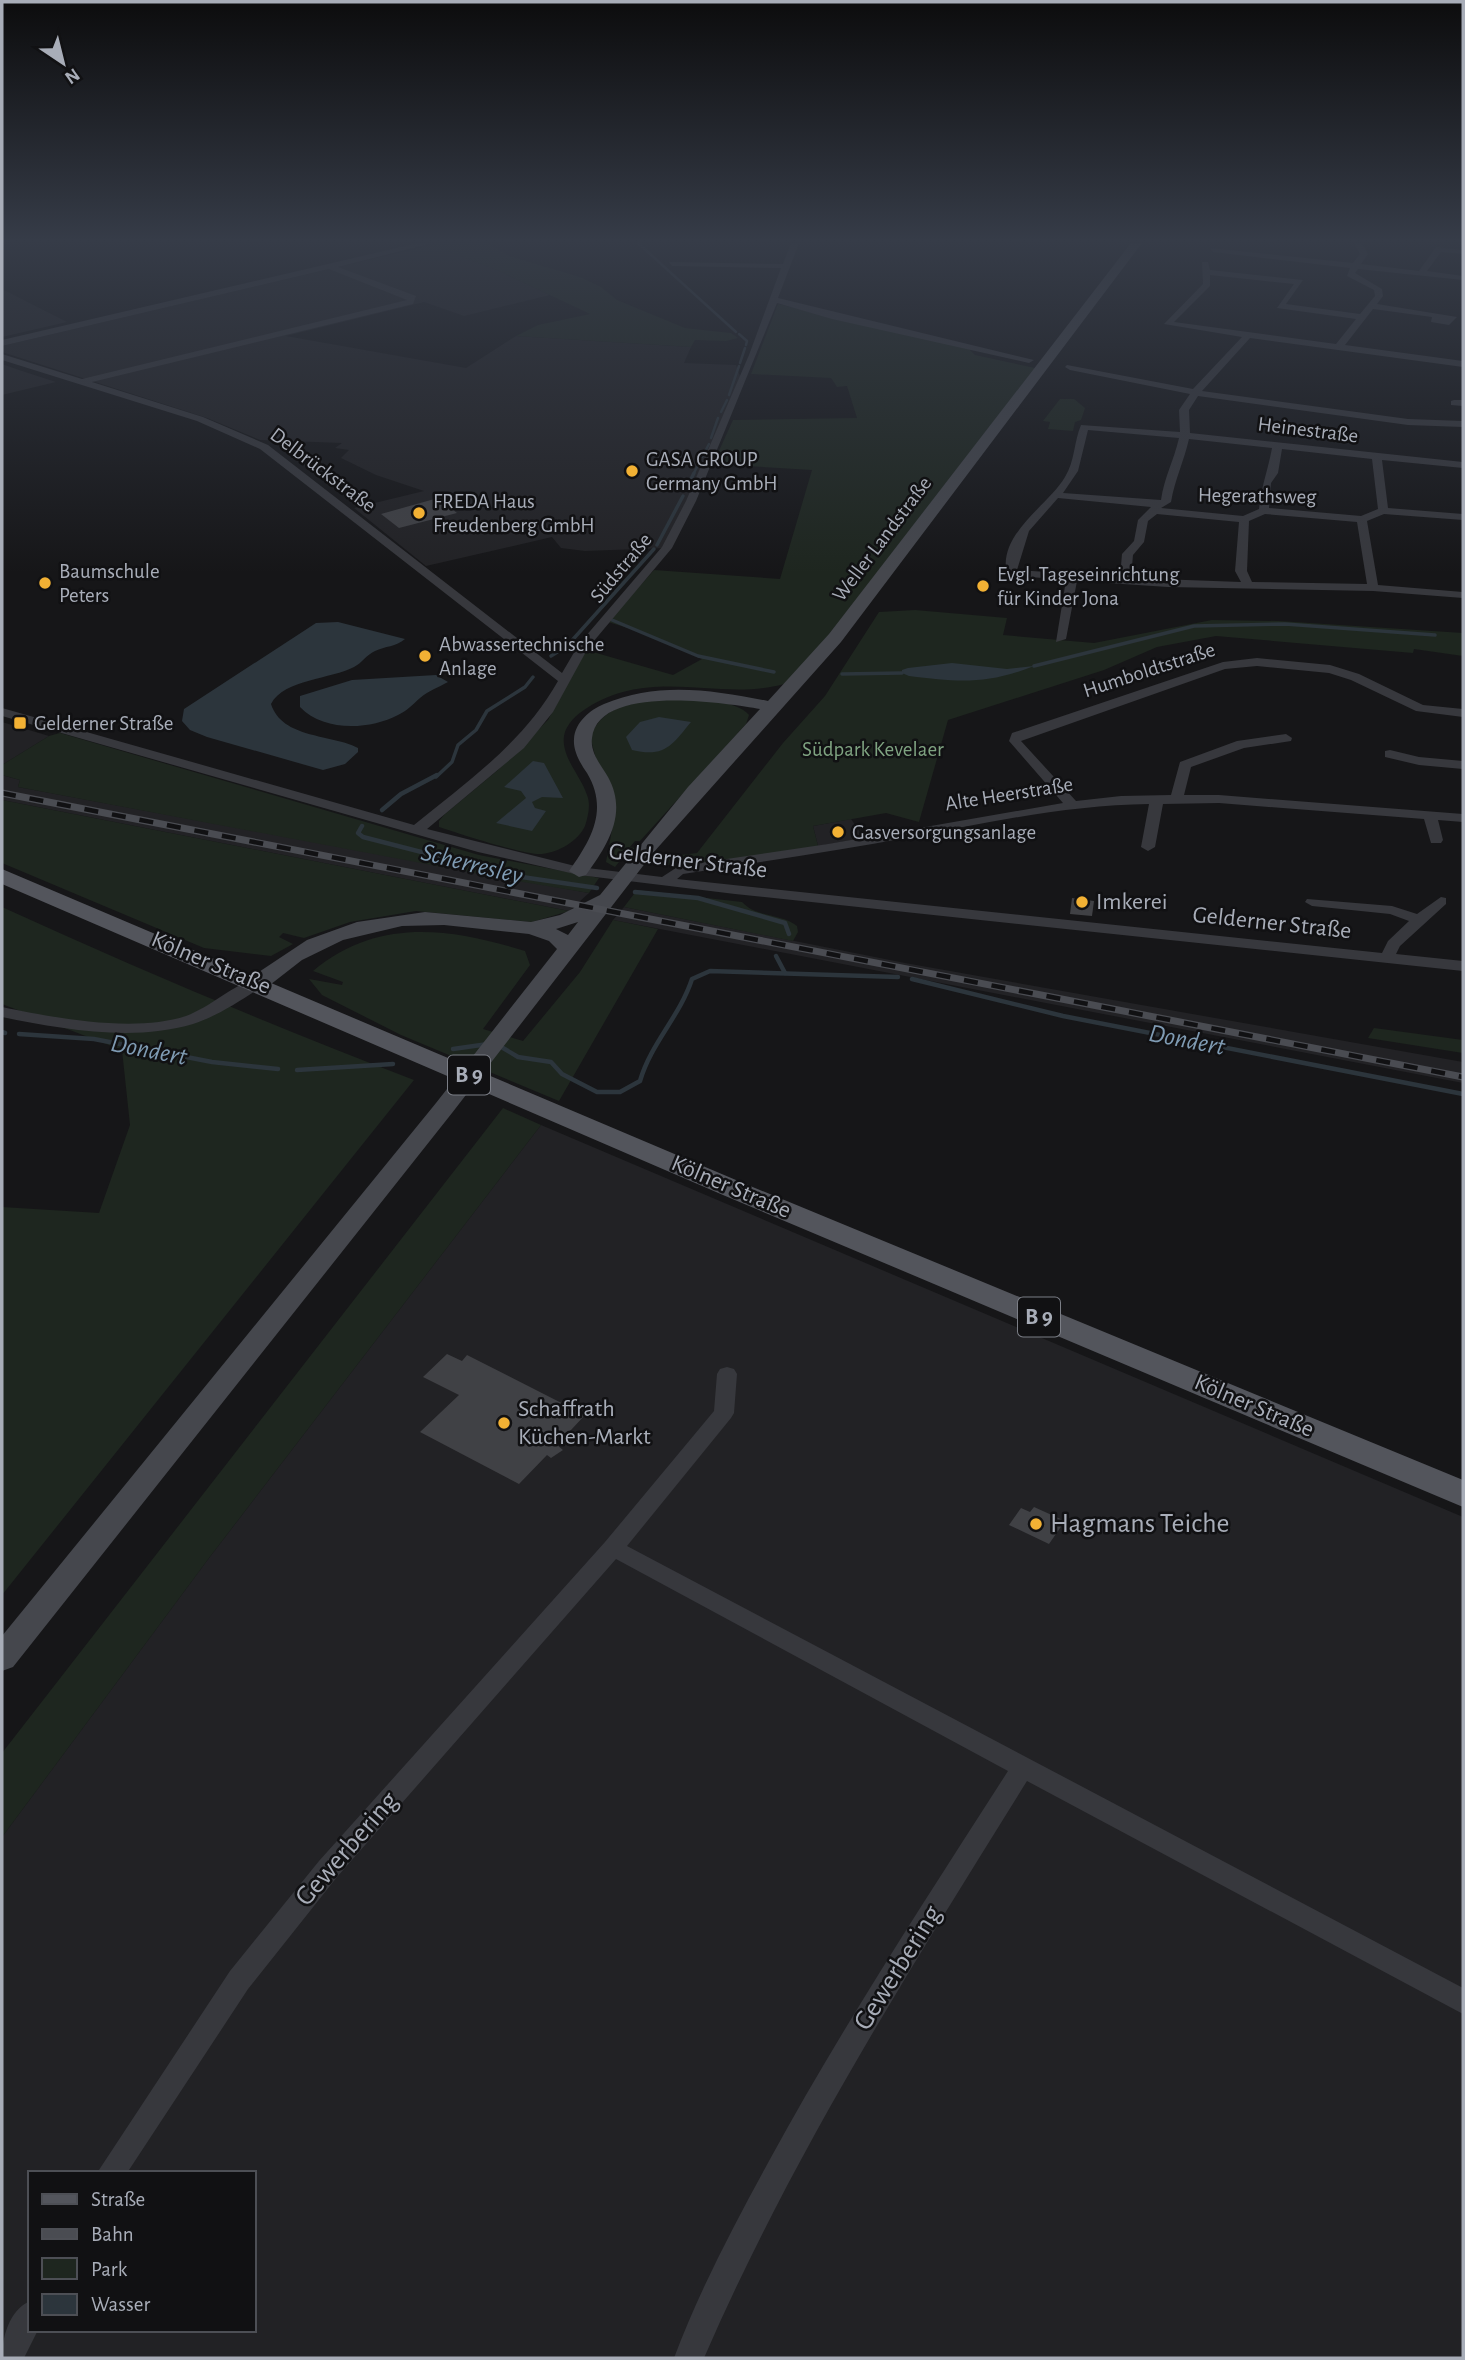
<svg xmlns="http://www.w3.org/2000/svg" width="1465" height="2360" viewBox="0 0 1465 2360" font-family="'Alegreya Sans',sans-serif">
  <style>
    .built { fill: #222225; fill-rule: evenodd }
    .green { fill: #1e261f }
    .water { fill: #2c353c }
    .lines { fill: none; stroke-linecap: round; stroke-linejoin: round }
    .stream-far2 { stroke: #2c353c; stroke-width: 2.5 }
    .stream-far1 { stroke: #2c353c; stroke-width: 3.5 }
    .stream { stroke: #2c353c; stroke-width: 4.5 }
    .building { fill: #404145 }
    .minor { fill: #37383d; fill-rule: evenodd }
    .secondary { fill: #45474d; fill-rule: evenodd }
    .primary { fill: #53555c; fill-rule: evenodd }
    .rail-casing { stroke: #4a4c52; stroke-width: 7 }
    .rail { stroke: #111113; stroke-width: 4.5; stroke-dasharray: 14; stroke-linecap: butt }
    .poi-dot { fill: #f2b134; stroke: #111113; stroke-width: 2.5 }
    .labels { text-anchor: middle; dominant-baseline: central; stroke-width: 5; stroke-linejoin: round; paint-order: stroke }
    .far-street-label { font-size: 21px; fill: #a8adb8; stroke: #111113 }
    .far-poi-label { font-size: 21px; fill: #a8adb8; stroke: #111113; text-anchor: start }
    .far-park-label { font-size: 21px; fill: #7fa381; stroke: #111113 }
    .shield { fill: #111113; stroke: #7b7e86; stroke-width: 2 }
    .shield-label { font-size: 23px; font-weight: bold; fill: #a8adb8 }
    .street-label { font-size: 24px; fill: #a8adb8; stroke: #111113 }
    .poi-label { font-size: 24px; fill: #a8adb8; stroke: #111113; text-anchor: start }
    .water-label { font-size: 26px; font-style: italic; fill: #7f9bb3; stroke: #111113 }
    .near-poi-label { font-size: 28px; fill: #a8adb8; stroke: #111113; text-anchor: start }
    .near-street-label { font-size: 28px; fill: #a8adb8; stroke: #111113 }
  </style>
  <rect width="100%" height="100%" fill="#161618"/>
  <g class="built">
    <path d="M432,245L497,270L550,295L464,316L424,302L286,336L466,368L516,336L691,347L684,363L736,365L741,379L667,548L585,551L561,548L552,537L426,566L354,508L424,491L376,475L341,458L349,450L335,448L342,443L260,440L207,418L2,352V347L6,345Z"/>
    <path d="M2,289L67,322L2,337Z"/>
    <path d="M2,364L19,370L56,382L2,395Z"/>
    <path d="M2,722L49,736L2,765Z"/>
    <path d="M2,775L20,780L18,787L589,893L569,911L2,800Z"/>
    <path d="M851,819L864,838L818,846L813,826Z"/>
    <path d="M624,907L905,963L1463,1062V1083L613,920Z"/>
    <path d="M541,1125L1463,1517V2358H2V1837L209,1558ZM30,2173H254V2330H30Z"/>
  </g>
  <g class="green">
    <path d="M441,243H486L509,256L580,277L601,287L617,300L685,328L731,333L738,338L726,341L695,340L691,347L516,336L538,325L590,314L497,270L432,245Z"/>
    <path d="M778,304L968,348L975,355L1035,368L817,650C811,656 790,682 784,684C719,702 653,666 587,708C577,714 566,724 564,736C561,757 581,776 587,795C591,805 588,816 585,826C578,841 559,852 542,854C527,856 457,833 439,827V821L445,814L498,770L548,720L586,650L673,675L702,659L641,632L608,622L654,570L780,579L812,470L713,464L733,420L857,418L847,386L837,387L831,378L751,374Z"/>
    <path d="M1060,399H1074L1085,408L1081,420L1075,422L1073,431L1048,429L1050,422L1043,421Z"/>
    <path d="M915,610L1007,618L1003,635L1094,643L1212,620L1279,621L1463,633V656L1414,649L1413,653L1216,636L1157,647L1104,670L948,720L919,822L886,813L813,826L818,846L675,869V866L623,857L615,867L606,862L613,824L590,736C596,724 603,715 616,709C642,697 729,692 749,715L746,724L640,841H635L630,847L672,856L697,853L783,743L825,696L879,612Z"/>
    <path d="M60,733L479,855L599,878L589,893L511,880L18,787L20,780L2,775V765L49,736Z"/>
    <path d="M2,800L569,911L532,922L416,911L350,922L304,938L283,933L279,937L293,944L271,956L204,948L2,863Z"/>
    <path d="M637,890L742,902C757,918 780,913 797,926L798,932L793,941L624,907Z"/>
    <path d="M2,907C138,969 275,1027 414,1080L2,1595V1207L99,1213L130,1125L122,1050L2,1004Z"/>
    <path d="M613,920L658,929L559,1101L401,1035L322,995L309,979L342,985L343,982L313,971C378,917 450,928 525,951L530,965L483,1029L523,1041L580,972Z"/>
    <path d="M1374,1028L1463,1040V1053L1368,1038Z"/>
    <path d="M503,1108L541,1125L209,1558L2,1837V1753Z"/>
  </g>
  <g class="water">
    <path d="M338,622L405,639C396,647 385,646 375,651C366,655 362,663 354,667C332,679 284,679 271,704C282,739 332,734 358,748V752L345,764L323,770L207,737L190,730L182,721L184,709L316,623Z"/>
    <path d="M952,663L1007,669L1034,666C986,685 958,682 909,676L902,673V670L908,668Z"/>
    <path d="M436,675L448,682C439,687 428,691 420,698C413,704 407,711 398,715C369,730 324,732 300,707V696L352,680Z"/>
    <path d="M659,717L691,722C672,745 665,758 632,750L626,737L640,722Z"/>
    <path d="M533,761L544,763L563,798L542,797L532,802L535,808L546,811L532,831L496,823L526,798L521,791L504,787Z"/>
  </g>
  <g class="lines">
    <g class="stream-far2">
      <path d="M638,243L736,332"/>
      <path d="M739,334L747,341L746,345"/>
      <path d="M740,363L745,348"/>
      <path d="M729,395L739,366"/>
      <path d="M721,412L727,400"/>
      <path d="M711,438L718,418"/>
      <path d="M702,457L709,444"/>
      <path d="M693,475L698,465"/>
    </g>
    <g class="stream-far1">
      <path d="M688,485L694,473"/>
      <path d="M657,545L683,496"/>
      <path d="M612,620L698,656L774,672"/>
      <path d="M551,656L567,646L654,549"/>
      <path d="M1034,666L1194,626L1285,624L1435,635"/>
      <path d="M842,674L902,673"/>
      <path d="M436,777L452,762L458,745L476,730L487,711L525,687L533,677"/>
    </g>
    <g class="stream">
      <path d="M382,810L401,794L437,775"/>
      <path d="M362,826L358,833L363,837L515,876L597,888"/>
      <path d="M635,892L698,898L785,923L789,934"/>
      <path d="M776,956L785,973"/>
      <path d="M912,979L1063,1016L1463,1094"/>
      <path d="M2,1032L5,1033"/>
      <path d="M19,1034L94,1039L212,1062L278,1069"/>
      <path d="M498,1045L518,1057L551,1062L562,1074L597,1092H620L640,1081C651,1043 680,1016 692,979L710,971L898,977"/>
      <path d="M453,1049L488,1044"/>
      <path d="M297,1070L393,1064"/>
    </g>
  </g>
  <g class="building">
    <path d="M438,498L457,513L399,528L381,514Z"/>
    <path d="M1072,898L1094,901L1092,916L1070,914Z"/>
    <path d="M447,1354L462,1361L467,1355L585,1415L557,1445L563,1450L551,1458L547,1455L519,1484L420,1432L459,1395L423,1377Z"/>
    <path d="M1034,1507L1065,1521L1049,1544L1009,1525L1021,1508L1030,1512Z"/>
  </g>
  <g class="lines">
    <g class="minor">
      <path d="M418,243H432L338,267L416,296L413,304L92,382L203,417L268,445L562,673L579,644L662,547L686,501L749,355L781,268L672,266L669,262L783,264L791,243H799L778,298L1034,360L1029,363L832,319L777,303L696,501L672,548L588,648L553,712L524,748L427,829L579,867L662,877L679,866L828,844L1063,803L1009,741L1012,733L1223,662L1257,658L1330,665L1359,674L1423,705L1463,709V717L1416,711L1351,680L1329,673L1257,666L1225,669L1021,741L1076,801L1121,796L1171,795L1180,762L1237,741L1286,734L1292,738L1291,741L1244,748L1191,767L1184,795H1219L1463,814V822L1438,820L1443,840L1441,843H1431L1424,819L1219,803L1163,804L1155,847L1148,851L1141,847L1149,804C1069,805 989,822 911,837C835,851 759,862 683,874L677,879L1382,953L1388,941L1409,921L1390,914L1312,906L1305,902L1307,899L1392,906L1417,914L1441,897L1446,898V904L1400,946L1396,954L1463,961V971L735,894L579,875L478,852L2,716V708L414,825C468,781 523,743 558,681L260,449L197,421L2,360V354L82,379L407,300L329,269L2,346V340Z"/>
      <path d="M1354,243H1362L1368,254L1361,264L1419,271L1436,247L1463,250V254L1441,252L1427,271L1463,276V280L1358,269L1355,273L1382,289L1383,296L1377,304L1457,317L1449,325L1431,322L1432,317L1373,309L1345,345L1463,361V367L1250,338L1202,391L1408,419L1463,421V427L1408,425L1198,396L1189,410L1190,433L1463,462V468L1382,460L1388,508L1463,514V520L1384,514L1367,521L1378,585L1463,592V598L1373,591L1168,587L1077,581L1066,639L1056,642L1066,580L1007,575C997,534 1047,507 1065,477C1075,461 1074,441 1081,425L1180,432L1179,410L1190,394L1070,370L1065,367L1067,365L1193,389L1242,337L1164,324L1203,284L1202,262H1208L1210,270L1303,280L1286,304L1360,314L1375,296L1374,290L1347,276L1350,268L1213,252L1210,248L1353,263L1360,254ZM1210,275L1294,284L1277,308L1356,319L1336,344L1174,322L1210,286ZM1088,430L1179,438C1174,460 1164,478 1161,500L1063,493L1078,471ZM1189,439L1272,448C1268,470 1261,487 1259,509L1243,516L1161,508L1171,502C1175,479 1184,461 1189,439ZM1282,449L1372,459L1378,509L1361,516L1269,508L1271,483L1278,473ZM1058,498L1151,507L1138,520L1134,541L1122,554L1120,577L1017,570L1029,531ZM1157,514L1239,522L1235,571L1241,582L1131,578L1133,555L1144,542L1148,521ZM1265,514L1357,522L1367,584L1252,582L1247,571L1249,521Z"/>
      <path d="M1454,400H1463V406L1451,405V401Z"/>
      <path d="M1390,750L1419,757L1463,761V769L1419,765L1385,757V751Z"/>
      <path d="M258,978L266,983L263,986C241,1000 218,1016 193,1024C133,1042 61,1029 2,1017V1007C55,1018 134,1033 186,1016C211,1007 232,985 258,978Z"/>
      <path d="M727,1367L734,1369L737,1374L734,1413L731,1418L627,1546L1463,1988V2014L1027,1781C910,1969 792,2155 704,2358H674C699,2291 734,2225 769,2161C842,2027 926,1899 1008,1771L616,1559L337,1877L248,1989L127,2173H97L230,1971L319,1861L605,1542L714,1411L717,1374L720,1369Z"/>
      <path d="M30,2301V2330H38L24,2358H2C2,2338 9,2310 30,2301Z"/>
    </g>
    <path class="secondary" d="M1131,243H1142L841,642L653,853L452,1113L13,1667L2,1671V1636L436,1103L557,949L549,941L529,934L444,925L402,926L343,940L302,960L266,988H250L247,983L250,978L307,940L357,922L425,912L531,922L560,915L600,895L688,787L760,709C726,703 598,683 592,738C590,753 601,765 608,777C628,813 608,845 586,875L579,877L569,871C591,840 609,810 587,773C580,763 573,751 574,739C575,722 590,710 604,704C658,681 713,690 768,701L829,634ZM578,922L568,935L556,929Z"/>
    <path class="primary" d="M2,869L743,1183L1463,1480V1507L723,1195L2,884Z"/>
    <g class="rail-casing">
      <path id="rail" d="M2,793L1463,1077"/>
    </g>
    <use href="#rail" class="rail"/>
  </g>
  <linearGradient id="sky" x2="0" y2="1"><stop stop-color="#0c0c0d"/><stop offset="0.42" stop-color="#363c48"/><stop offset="1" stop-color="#363c48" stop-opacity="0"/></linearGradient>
  <rect width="1465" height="573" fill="url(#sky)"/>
  <g class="poi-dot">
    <circle cx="632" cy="471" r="7"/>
    <circle cx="419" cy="513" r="7"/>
    <circle cx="45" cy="583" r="7"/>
    <circle cx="983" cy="586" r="7"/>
    <circle cx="425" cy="656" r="7"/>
    <rect x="13" y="716" width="14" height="14" rx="3.5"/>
    <circle cx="838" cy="832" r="7"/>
    <circle cx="1082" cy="902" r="7"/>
    <circle cx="504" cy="1423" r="7"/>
    <circle cx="1036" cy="1524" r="7"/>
  </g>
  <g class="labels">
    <g class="far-street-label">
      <text transform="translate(1308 430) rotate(7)">Heinestraße</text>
      <text transform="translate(323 470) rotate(37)">Delbrückstraße</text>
      <text transform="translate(1257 496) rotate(1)">Hegerathsweg</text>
      <text transform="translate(882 539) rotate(-53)">Weller Landstraße</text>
      <text transform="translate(621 568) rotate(-50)">Südstraße</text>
      <text transform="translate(1149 670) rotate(-18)">Humboldtstraße</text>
      <text transform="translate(1009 794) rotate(-9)">Alte Heerstraße</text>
    </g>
    <g class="far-poi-label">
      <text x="646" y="459">GASA GROUP<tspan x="646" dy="24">Germany GmbH</tspan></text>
      <text x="433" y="501">FREDA Haus<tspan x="433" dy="24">Freudenberg GmbH</tspan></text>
      <text x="59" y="571">Baumschule<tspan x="59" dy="24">Peters</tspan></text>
      <text x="997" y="574">Evgl. Tageseinrichtung<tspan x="997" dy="24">für Kinder Jona</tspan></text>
      <text x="439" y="644">Abwassertechnische<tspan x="439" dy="24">Anlage</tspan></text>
      <text x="34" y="723">Gelderner Straße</text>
      <text x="852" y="832">Gasversorgungsanlage</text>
    </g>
    <g class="far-park-label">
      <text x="873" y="749">Südpark Kevelaer</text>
    </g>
    <g class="shield">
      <rect x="448" y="1055.5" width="42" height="39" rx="5"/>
      <rect x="1018" y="1297.5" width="42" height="39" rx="5"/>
    </g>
    <g class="shield-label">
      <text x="469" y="1075">B 9</text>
      <text x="1039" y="1317">B 9</text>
    </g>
    <g class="street-label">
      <text transform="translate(688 861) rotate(7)">Gelderner Straße</text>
      <text transform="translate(1272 923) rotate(6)">Gelderner Straße</text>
      <text transform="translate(211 963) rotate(23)">Kölner Straße</text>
      <text transform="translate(731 1187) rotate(23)">Kölner Straße</text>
      <text transform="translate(1254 1406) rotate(23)">Kölner Straße</text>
    </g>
    <g class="poi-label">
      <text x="1096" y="902">Imkerei</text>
      <text x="518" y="1409">Schaffrath<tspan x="518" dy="28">Küchen-Markt</tspan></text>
    </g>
    <g class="water-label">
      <text transform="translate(472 864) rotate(14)">Scherresley</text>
      <text transform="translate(1187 1040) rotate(11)">Dondert</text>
      <text transform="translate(149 1050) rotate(11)">Dondert</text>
    </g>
    <g class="near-poi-label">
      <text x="1050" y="1524">Hagmans Teiche</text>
    </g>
    <g class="near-street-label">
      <text transform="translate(347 1849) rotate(-49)">Gewerbering</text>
      <text transform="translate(898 1968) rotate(-58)">Gewerbering</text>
    </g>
  </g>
  <rect width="1465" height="2360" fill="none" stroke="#a8adb8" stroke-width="7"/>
  <rect x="28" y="2171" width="228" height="161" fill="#111113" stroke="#4d4f55" stroke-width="2"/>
  <rect x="42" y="2194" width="35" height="10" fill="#53555c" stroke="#4d4f55" stroke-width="2"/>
  <text x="91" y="2206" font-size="21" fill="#a8adb8">Straße</text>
  <rect x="42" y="2229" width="35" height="10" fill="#4a4c52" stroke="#4d4f55" stroke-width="2"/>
  <text x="91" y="2241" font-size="21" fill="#a8adb8">Bahn</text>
  <rect x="42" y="2258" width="35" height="21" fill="#1e261f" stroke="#4d4f55" stroke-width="2"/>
  <text x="91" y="2276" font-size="21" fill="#a8adb8">Park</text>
  <rect x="42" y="2294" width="35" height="21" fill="#2c353c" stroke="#4d4f55" stroke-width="2"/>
  <text x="91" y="2311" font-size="21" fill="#a8adb8">Wasser</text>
  <g transform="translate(63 63) rotate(145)" stroke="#111113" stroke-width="5" paint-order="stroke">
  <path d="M0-5L12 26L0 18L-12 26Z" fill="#a8adb8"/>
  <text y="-10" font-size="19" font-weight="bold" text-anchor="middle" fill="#a8adb8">N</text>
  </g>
</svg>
